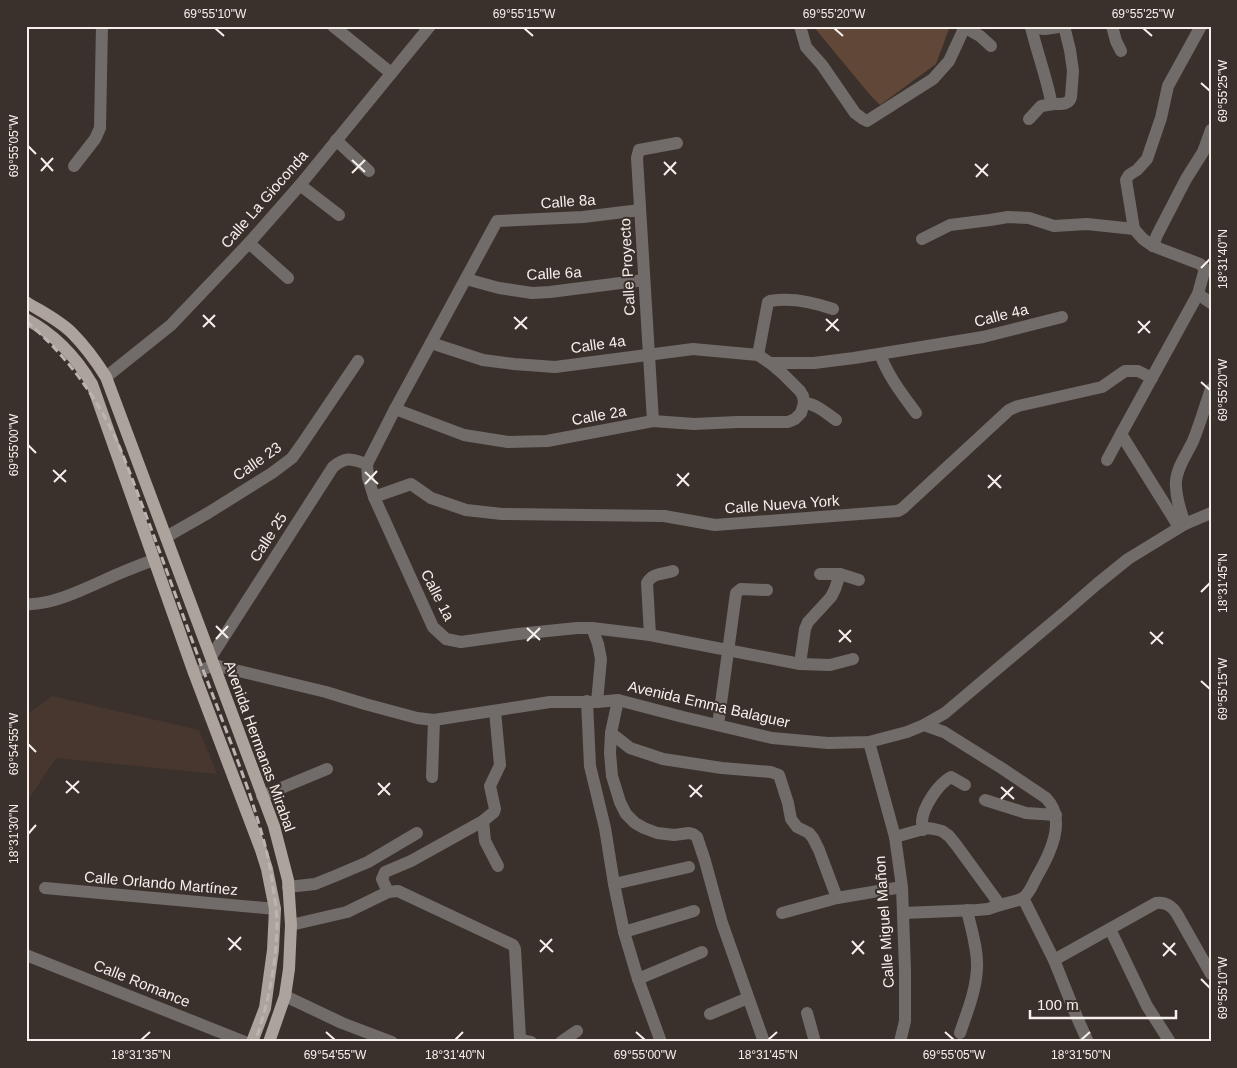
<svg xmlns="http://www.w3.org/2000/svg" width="1237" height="1068" viewBox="0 0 1237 1068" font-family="Arial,sans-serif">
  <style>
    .built { fill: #47372e }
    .grass { fill: #614738 }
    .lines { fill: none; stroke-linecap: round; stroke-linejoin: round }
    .minor { stroke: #716c69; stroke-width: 12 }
    .major { stroke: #ada39d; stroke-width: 12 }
    .rail { stroke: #bbb4b0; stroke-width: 3; stroke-dasharray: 8 4; stroke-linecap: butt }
    .ticks { fill: none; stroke: #f6f0ec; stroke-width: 2 }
    .labels { text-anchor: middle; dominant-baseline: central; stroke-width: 4; stroke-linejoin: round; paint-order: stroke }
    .street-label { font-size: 15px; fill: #f6f0ec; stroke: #3b312c }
    .neatline { fill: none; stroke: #f6f0ec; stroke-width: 2 }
    .ticks-label { font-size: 12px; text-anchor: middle; fill: #f6f0ec }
  </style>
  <rect width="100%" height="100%" fill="#3b312c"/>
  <path class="built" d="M52,696L199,730L217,774L56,758L26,803V715Z"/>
  <path class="grass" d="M813,26H950L936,64L880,105L871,96Z"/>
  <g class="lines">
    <g class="minor">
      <path d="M333,26L391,73"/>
      <path d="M800,26L806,47L822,65L855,113L863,119L867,121L933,79L949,61L962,33L964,26"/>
      <path d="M1030,26C1040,31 1051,29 1061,26"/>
      <path d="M1112,26L1116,41L1121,51"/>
      <path d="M964,27L980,36L991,46"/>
      <path d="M1031,27C1037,52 1046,76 1051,101L1054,104C1061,104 1069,105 1071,97L1073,71L1070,50L1064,26"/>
      <path d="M1029,119L1041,106L1054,104"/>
      <path d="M336,140L369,171"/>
      <path d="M74,166L95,139L100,128L102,26"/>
      <path d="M300,185L339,215"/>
      <path d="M640,210L583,217L497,221L395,409L367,464L368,478L374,497L433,627L446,639L461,642L518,634L577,628H592L650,635L800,664L830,665L853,659"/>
      <path d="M1134,229L1143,239L1153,246L1200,264L1204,268V272L1198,294L1121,434L1179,527"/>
      <path d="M1134,229L1126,180L1129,175L1137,170L1147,159L1161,118L1168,86L1201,26"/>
      <path d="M922,239L950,225L990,220L1008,217L1029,218L1054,226L1087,224L1134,229"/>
      <path d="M249,243L288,278"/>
      <path d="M1153,246L1157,235L1186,179L1203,152L1211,130"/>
      <path d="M466,279L499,288L532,293L550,292L644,280"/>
      <path d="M1198,294L1211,303"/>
      <path d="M880,354C888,376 902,394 916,413"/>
      <path d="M758,355L768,302L770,301C791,297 813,302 833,309"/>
      <path d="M770,363H814L854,358L983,337L1062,317"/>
      <path d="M106,377L171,325L249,243L300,185L430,26"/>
      <path d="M804,403C817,404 826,413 836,420"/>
      <path d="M395,409L464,435L508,442L547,441L653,421L694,424L737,422H788L795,419L801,413L804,403L803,396L800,391L783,374L770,363L758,355L693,349L555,367L514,364L483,360L431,343"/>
      <path d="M653,421L637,158L639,150L677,143"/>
      <path d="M1107,460L1121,434"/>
      <path d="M374,497L411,484L431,498L466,510L502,514L664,516L715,525L898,511L903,508L1009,410L1018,406L1102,387L1125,371H1138L1152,378"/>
      <path d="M1185,524C1180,510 1175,495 1176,481C1177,467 1187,454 1193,441C1200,424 1205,406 1211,389"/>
      <path d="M166,537L208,513L272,473L292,458L302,444L358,361"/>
      <path d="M820,574H840L859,580"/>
      <path d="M26,604C54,606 92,585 118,574C130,569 142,564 154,560"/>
      <path d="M592,628L598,644L601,659L597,702"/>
      <path d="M650,635L647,583C652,573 663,574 673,571"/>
      <path d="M211,657L333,467C347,456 351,459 367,464"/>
      <path d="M800,664L805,629L808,622L831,597L835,589L840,574"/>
      <path d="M194,673L214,665L326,692L365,704L417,718L434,720L550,702H597L618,700L683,717L772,738L828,743L869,742L907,732L924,725L945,713L1066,611L1097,584L1128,559L1185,524L1211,513"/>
      <path d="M618,700L611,733L610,753L612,776L620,802L626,814L635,823L644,828L657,833L674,835L689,833L693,834L697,837L705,861L722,923L764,1042"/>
      <path d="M587,701L590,766L605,828L614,884L624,932L638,979L661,1042"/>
      <path d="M718,725L736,593L741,589L767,590"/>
      <path d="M924,725L944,732L1003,769L1046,798C1068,820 1049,856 1036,878C1033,884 1029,894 1023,898C1018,901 1006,903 1000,905"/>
      <path d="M611,733L630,748L663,759L722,768L771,772L779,775L788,803L791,819L797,827L809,833L813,838L819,850L837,898"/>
      <path d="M869,742L895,837L902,887L905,970V1021L900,1042"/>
      <path d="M432,777L434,720"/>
      <path d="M262,796L327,769"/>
      <path d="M985,800L1026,813L1056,815"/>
      <path d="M483,821L485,841L498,866"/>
      <path d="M923,830C923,829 922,822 922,821C923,807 938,784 951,777L965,785"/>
      <path d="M895,837L927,828L934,829L942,831L949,836L957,846L1000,905L988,909L977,910L903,913"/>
      <path d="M614,884L689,867"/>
      <path d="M288,887L315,884L335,876L368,862L417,833"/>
      <path d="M45,888L275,909"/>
      <path d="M388,892L382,879L385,872L411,861L483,821L494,812L495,809L490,786L500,765L495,711"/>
      <path d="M1023,898L1054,960L1076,1015L1088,1042"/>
      <path d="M782,913L837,898L902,887"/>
      <path d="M291,925L347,912L388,892L398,891L513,945L515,949L520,1038L521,1040L531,1042"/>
      <path d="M1110,929L1147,1006L1170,1042"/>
      <path d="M624,932L694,911"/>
      <path d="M26,955L245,1042"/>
      <path d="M1054,960L1156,903C1166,902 1172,906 1177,914L1211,974"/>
      <path d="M638,979L702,952"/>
      <path d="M285,996L342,1023L392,1042"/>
      <path d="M807,1013L815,1042"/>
      <path d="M710,1014L748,998"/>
      <path d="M960,1033C967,1012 976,991 977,968C978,949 971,929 967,910"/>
      <path d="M561,1042L577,1031"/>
    </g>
    <g class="major">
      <path d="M26,302C42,312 59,320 72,333C85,346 96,361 106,377L274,826L288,880L291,925L289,969L285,996L269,1042"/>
      <path d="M26,319C54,334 76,357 92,384L194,673L261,850L267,869L275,909L273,950L265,1008L252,1042"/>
    </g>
    <path class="rail" d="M26,321C65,354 94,393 116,439C128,466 138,495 149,523C167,571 184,619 202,667C218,709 234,750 249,792C258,821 268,850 272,880C274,895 277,911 277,926C276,967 268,1004 255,1042"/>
  </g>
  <path class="ticks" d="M215,28L224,36M524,28L533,36M834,28L843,36M1143,28L1152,36M1201,83L1210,91M28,146L36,154M41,158L53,171M352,160L365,172M664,162L676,174M975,164L988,176M41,171L53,158M352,173L365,160M664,175L676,162M976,177L988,164M1201,268L1210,259M203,315L215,327M514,317L527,329M826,319L839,331M1138,321L1150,333M203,327L215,315M515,329L527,317M826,331L838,319M1138,333L1150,321M1201,382L1210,390M28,445L36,453M53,470L66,482M365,472L378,484M677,474L689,486M988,475L1001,488M54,482L66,470M365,484L377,471M677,486L689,473M988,488L1001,475M1201,592L1210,583M216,626L228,638M527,628L540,640M839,630L851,642M1150,632L1163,644M216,639L228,626M527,641L540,628M839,642L851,630M1151,644L1163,632M1201,681L1210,689M28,744L36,752M66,781L79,793M378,783L390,795M689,785L702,797M1001,787L1014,799M66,793L79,781M378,795L390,783M690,797L702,785M1001,799L1013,787M28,834L36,825M228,938L241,950M540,940L553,952M852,941L864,954M1163,943L1176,955M229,950L241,937M540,952L552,939M852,954L864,941M1163,956L1175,943M1201,979L1210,988M326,1032L335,1040M636,1032L645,1040M945,1032L954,1040M141,1040L150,1032M455,1040L463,1032M768,1040L777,1032M1081,1040L1090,1032"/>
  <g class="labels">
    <g class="street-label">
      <text transform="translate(264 199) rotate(-49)">Calle La Gioconda</text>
      <text transform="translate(568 201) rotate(-4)">Calle 8a</text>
      <text transform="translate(627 267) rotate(-93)">Calle Proyecto</text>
      <text transform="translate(554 273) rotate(-3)">Calle 6a</text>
      <text transform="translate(1001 315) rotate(-14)">Calle 4a</text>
      <text transform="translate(598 344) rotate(-8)">Calle 4a</text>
      <text transform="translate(599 415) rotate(-10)">Calle 2a</text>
      <text transform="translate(257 461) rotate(-35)">Calle 23</text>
      <text transform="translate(782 504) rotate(-4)">Calle Nueva York</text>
      <text transform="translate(268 537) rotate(-57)">Calle 25</text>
      <text transform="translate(438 595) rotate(63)">Calle 1a</text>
      <text transform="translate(709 704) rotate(13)">Avenida Emma Balaguer</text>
      <text transform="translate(260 746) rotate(70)">Avenida Hermanas Mirabal</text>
      <text transform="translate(161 883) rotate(5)">Calle Orlando Martínez</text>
      <text transform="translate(884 922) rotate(-94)">Calle Miguel Mañon</text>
      <text transform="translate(142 983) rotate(22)">Calle Romance</text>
    </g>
  </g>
  <rect width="1237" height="1068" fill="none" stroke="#3b312c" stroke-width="55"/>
  <path d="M1030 1010v8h146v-8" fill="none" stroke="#f6f0ec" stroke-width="2.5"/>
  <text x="1037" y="1010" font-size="15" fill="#f6f0ec" stroke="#3b312c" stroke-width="4" paint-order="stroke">100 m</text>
  <rect x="28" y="28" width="1182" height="1012" class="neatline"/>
  <g class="ticks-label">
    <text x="215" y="18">69°55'10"W</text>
    <text x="524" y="18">69°55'15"W</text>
    <text x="834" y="18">69°55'20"W</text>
    <text x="1143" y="18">69°55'25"W</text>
    <text transform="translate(1223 91) rotate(-90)" y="4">69°55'25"W</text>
    <text transform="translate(14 146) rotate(-90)" y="4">69°55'05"W</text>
    <text transform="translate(1223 259) rotate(-90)" y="4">18°31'40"N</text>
    <text transform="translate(1223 390) rotate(-90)" y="4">69°55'20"W</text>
    <text transform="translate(14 445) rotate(-90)" y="4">69°55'00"W</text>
    <text transform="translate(1223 583) rotate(-90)" y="4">18°31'45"N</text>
    <text transform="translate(1223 689) rotate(-90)" y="4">69°55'15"W</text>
    <text transform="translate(14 744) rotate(-90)" y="4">69°54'55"W</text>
    <text transform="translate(14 834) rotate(-90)" y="4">18°31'30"N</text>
    <text transform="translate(1223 988) rotate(-90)" y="4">69°55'10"W</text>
    <text x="141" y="1059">18°31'35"N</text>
    <text x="335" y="1059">69°54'55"W</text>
    <text x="455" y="1059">18°31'40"N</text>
    <text x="645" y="1059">69°55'00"W</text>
    <text x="768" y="1059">18°31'45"N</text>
    <text x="954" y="1059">69°55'05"W</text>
    <text x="1081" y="1059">18°31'50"N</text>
  </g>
</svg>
